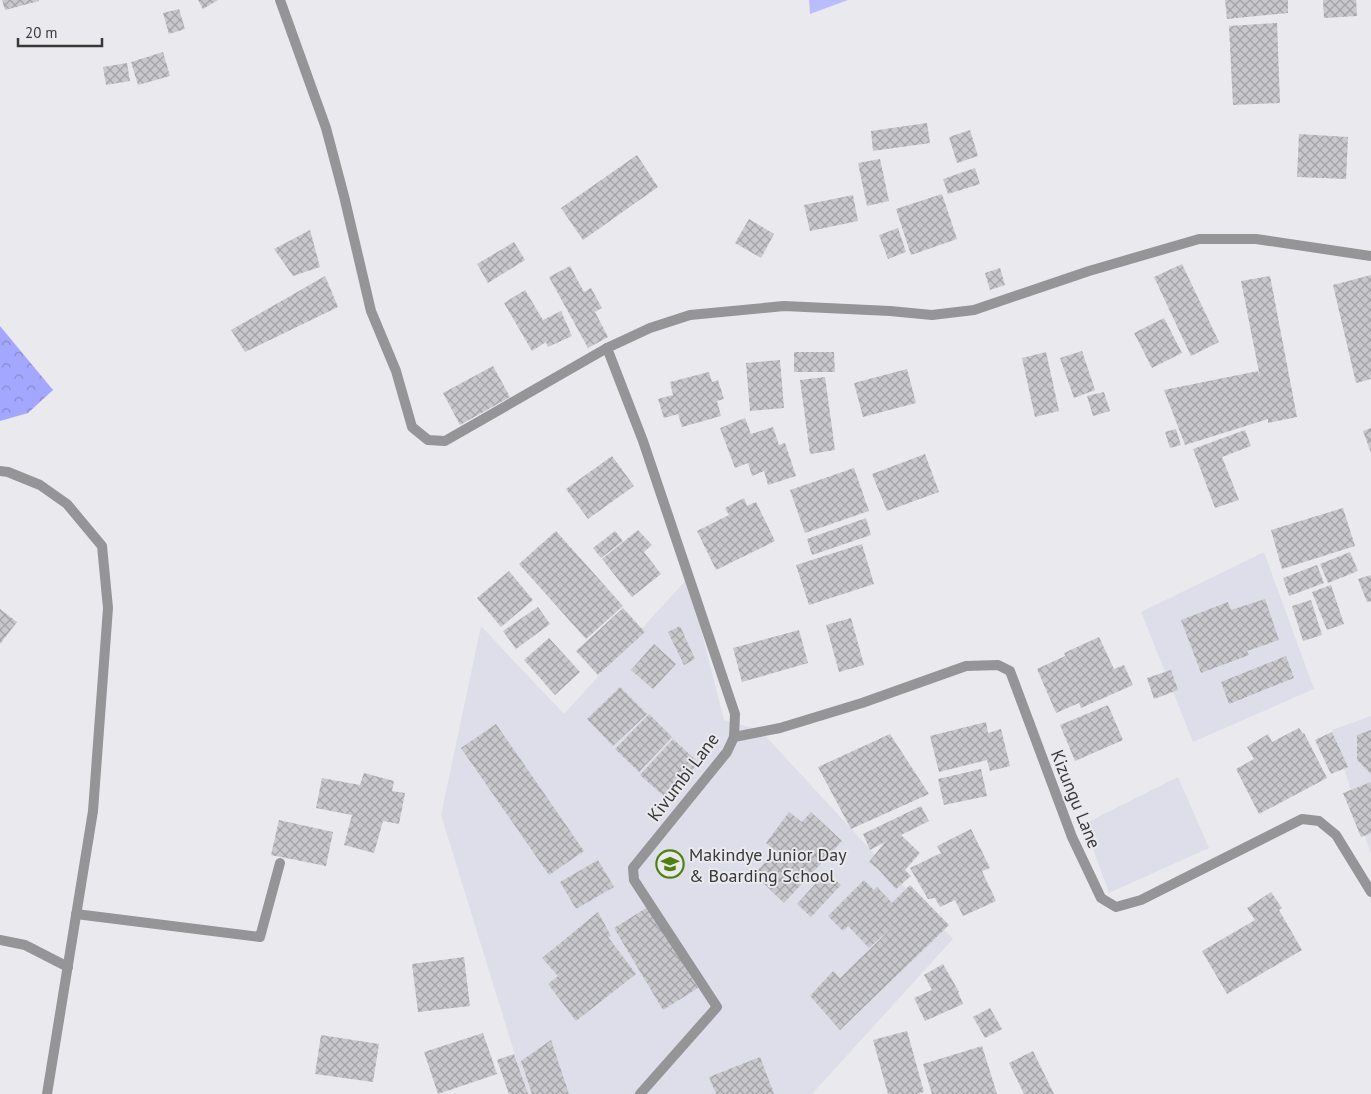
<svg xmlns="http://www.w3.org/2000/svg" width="1371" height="1094" viewBox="0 0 1371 1094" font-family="'PT Sans',sans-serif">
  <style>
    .built { fill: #dddee9 }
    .grass { fill: #b9bdfd }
    .forest { fill: url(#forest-crowns) }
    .building { fill: url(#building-cross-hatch) }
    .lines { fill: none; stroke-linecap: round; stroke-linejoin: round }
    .service { stroke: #959597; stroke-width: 10 }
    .minor { stroke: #959597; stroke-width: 10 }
    .labels { text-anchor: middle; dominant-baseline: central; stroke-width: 4; stroke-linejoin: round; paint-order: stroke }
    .street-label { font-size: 18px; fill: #383839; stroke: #eaeaee }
    .poi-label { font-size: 18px; fill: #383839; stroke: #eaeaee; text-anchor: start }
  </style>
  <defs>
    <pattern id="forest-crowns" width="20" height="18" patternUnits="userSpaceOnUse" patternTransform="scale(1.25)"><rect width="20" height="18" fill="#a4a7ff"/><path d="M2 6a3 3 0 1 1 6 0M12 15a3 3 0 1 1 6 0" fill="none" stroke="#8789cf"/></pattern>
    <pattern id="building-cross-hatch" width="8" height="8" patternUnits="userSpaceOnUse" patternTransform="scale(1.25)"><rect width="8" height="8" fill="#c8c8cc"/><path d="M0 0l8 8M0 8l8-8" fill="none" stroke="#a3a3a7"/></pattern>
  </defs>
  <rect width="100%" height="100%" fill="#eaeaee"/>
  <g class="built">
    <path d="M1264,552L1314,689L1193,742L1141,612Z"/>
    <path d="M688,578L724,720L760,730L953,939L812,1094H527L441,815L481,626L564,714Z"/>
    <path d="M1371,716V851H1370L1332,730Z"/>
    <path d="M1178,777L1209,848L1109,893L1084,824Z"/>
  </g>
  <path class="grass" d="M809,0H848L810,14Z"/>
  <path class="forest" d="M0,326L53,390L28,413L0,421Z"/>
  <g class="building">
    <path d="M2,0H39V1L5,10Z"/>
    <path d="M198,0H218L203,9Z"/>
    <path d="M1225,0H1288V13L1227,19Z"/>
    <path d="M1323,0H1356L1357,16L1324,18Z"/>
    <path d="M179,9L185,29L169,34L163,13Z"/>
    <path d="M1277,23L1280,103L1233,105L1229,26Z"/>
    <path d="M163,52L170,76L138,85L131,62Z"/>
    <path d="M127,63L130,81L106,85L103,67Z"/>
    <path d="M927,123L930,143L873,151L871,131Z"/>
    <path d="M970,130L978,156L957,163L949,137Z"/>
    <path d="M1299,134L1348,137L1346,179L1297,177Z"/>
    <path d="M637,155L658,187L583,240L561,208Z"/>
    <path d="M880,159L889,201L867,206L858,163Z"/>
    <path d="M975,168L980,184L948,194L943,179Z"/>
    <path d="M942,194L957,239L911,255L896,209Z"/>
    <path d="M853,195L858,221L810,231L804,205Z"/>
    <path d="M749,219L774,234L761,258L735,243Z"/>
    <path d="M898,228L906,252L888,259L879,235Z"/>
    <path d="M310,230L320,267L293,276L274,249Z"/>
    <path d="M514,242L525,260L488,283L477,264Z"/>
    <path d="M1182,264L1219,342L1191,356L1154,277Z"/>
    <path d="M570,266L584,292L591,288L602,308L595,312L608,337L588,348L549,277Z"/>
    <path d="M1000,268L1005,285L990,290L985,273Z"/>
    <path d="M1371,275V379L1356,383L1333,285Z"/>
    <path d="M325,276L338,307L245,352L231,330Z"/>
    <path d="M1270,276L1297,417L1268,423V419L1185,445L1164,390L1258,371L1260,377L1241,281Z"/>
    <path d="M525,290L543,320L561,311L572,336L548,347L546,342L532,351L504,303Z"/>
    <path d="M1164,318L1182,353L1152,368L1134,333Z"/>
    <path d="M1082,351L1095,390L1074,398L1060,358Z"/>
    <path d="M794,352H834L835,372H794Z"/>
    <path d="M1046,352L1059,411L1035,417L1022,358Z"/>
    <path d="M780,360L784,408L750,411L746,363Z"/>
    <path d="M493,366L510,397L460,425L443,393Z"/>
    <path d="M907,369L916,403L863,417L854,383Z"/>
    <path d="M709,372L712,382L718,380L724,399L717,401L721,416L682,427L678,414L664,418L658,399L673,395L670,382Z"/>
    <path d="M825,377L835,450L810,454L800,380Z"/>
    <path d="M1104,392L1110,411L1093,416L1087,396Z"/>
    <path d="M745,418L751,434L773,427L779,445L785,443L796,476L768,485L764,471L752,476L748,463L735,468L720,428Z"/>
    <path d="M1371,428V453L1363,431Z"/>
    <path d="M1176,429L1181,445L1170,448L1165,432Z"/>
    <path d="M1245,430L1251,446L1222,457L1239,500L1215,508L1193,449Z"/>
    <path d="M925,454L939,492L887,511L872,474Z"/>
    <path d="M612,456L634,486L588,519L566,489Z"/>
    <path d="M854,468L869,511L805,533L790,490Z"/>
    <path d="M744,498L747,506L756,502L775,541L716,570L697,531L729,515L725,508Z"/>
    <path d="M1343,508L1355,546L1282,569L1271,530Z"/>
    <path d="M866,518L871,535L812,555L807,539Z"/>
    <path d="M638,530L652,545L644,552L661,574L632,597L602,559Z"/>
    <path d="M556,531L623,606L586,639L519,564Z"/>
    <path d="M615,531L623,541L601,558L593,548Z"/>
    <path d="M862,544L874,584L809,605L796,565Z"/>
    <path d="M1350,552L1358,571L1328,583L1320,564Z"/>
    <path d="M1317,565L1324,583L1289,596L1283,578Z"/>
    <path d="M509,571L533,600L501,627L477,598Z"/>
    <path d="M1371,575V601L1367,602L1358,579Z"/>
    <path d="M1331,585L1344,624L1327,630L1312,592Z"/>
    <path d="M1265,599L1279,640L1247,651L1249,655L1201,673L1181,620L1228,602L1231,610Z"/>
    <path d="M1311,600L1322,635L1303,641L1292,606Z"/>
    <path d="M538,607L550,624L516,649L503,631Z"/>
    <path d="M623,608L645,632L598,675L576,651Z"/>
    <path d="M0,609L17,622L0,644Z"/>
    <path d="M851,618L864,665L839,672L826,625Z"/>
    <path d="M680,626L695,659L684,665L668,632Z"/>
    <path d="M799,630L808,663L742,682L733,648Z"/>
    <path d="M1099,637L1114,669L1124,665L1133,685L1081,708L1079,703L1056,713L1037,669L1065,656L1078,685L1064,653Z"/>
    <path d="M549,638L580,672L555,695L524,660Z"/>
    <path d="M654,644L676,664L653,689L631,670Z"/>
    <path d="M1286,656L1294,678L1229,704L1221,682Z"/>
    <path d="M1171,670L1178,690L1154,699L1147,678Z"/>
    <path d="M620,687L647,714L613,746L587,719Z"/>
    <path d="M1108,705L1123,740L1075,761L1060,725Z"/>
    <path d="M649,714L672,737L639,772L615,749Z"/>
    <path d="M986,722L988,733L1001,729L1010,766L990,771L987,760L939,772L930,736Z"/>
    <path d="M496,724L584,851L549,875L461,748Z"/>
    <path d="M1299,728L1303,734L1304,733L1327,778L1259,814L1236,769L1254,759L1247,747L1268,734L1272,742Z"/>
    <path d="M1371,730V774L1357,760V735Z"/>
    <path d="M1332,732L1348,767L1331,774L1315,740Z"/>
    <path d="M890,734L929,794L851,829L818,767Z"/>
    <path d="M673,739L699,763L666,798L640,775Z"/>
    <path d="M981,769L987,796L944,805L938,779Z"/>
    <path d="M364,773L394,781L392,791L405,793L399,824L383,821L374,853L344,845L352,815L316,808L322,778L360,785Z"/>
    <path d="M1371,782V833L1361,837L1343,793Z"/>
    <path d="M921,806L929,821L901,835L920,853L905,870L911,876L896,889L878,869L869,862L885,842L870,850L863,834Z"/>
    <path d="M789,812L802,822L811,812L842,841L784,903L754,874L776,851L766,843Z"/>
    <path d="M279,820L333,832L326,866L271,855Z"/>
    <path d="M971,829L990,868L982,871L996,901L963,916L955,900L940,907L935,898L928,899L910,868L941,853L937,846Z"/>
    <path d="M598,860L614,887L576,909L560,882Z"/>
    <path d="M826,872L841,885L811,917L797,904Z"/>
    <path d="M864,880L874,890L877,887L892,903L910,885L949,925L840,1030L810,996L833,971L840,978L896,924L869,948L848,926L843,931L828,916Z"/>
    <path d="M1271,892L1282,908L1279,910L1302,950L1227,994L1202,951L1255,920L1247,908Z"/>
    <path d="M648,907L698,988L663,1010L614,928Z"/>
    <path d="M598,912L611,936L608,937L636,974L576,1021L548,984L558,976L542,958Z"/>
    <path d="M464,957L470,1006L418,1012L412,964Z"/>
    <path d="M943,964L959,992H958L963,1004L925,1021L914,998L932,990L924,975Z"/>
    <path d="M990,1008L1002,1029L985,1038L973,1017Z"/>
    <path d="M907,1031L924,1092L916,1094H888L873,1040Z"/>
    <path d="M483,1033L497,1074L438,1094L424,1052Z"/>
    <path d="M321,1035L379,1044L373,1082L315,1074Z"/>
    <path d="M551,1040L569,1094H532L521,1061Z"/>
    <path d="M982,1046L997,1094H932L923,1064Z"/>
    <path d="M1033,1051L1054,1094H1024L1009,1063Z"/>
    <path d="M514,1054L528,1094H509L497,1060Z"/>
    <path d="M760,1057L774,1094H716L709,1077Z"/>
  </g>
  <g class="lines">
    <g class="service">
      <path d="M0,471L8,472L40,485L67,504L102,546L108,608L93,811"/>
      <path d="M76,914L260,937L280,863"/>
      <path d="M0,940L25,945L68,967"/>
    </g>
    <g class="minor">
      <path d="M280,0L326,128L344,196L371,311L396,371L412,427L428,440L445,441L607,348L650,328L690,315L784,306L890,311L932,315L974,310L1089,271L1199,239H1256L1371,256"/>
      <path d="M607,348L643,441L735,714L734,737L727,752L633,868L634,880L717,1007L640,1094"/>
      <path d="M734,737L780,728L862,703L966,666L998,665L1010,671L1072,837L1101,898L1116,907L1141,900L1302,819L1319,821L1336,835L1371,892"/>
      <path d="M47,1094L93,811"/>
    </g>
  </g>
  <defs>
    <g id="school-ring" transform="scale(1.4375)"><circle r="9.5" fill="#eaeaee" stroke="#4f7f0d" stroke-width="1.5"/><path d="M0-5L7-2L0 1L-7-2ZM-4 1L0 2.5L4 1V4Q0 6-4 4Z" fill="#4f7f0d"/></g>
  </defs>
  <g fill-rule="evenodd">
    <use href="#school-ring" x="670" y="864"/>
  </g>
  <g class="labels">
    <g class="street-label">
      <text transform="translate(683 777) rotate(-53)">Kivumbi Lane</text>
      <text transform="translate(1076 799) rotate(68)">Kizungu Lane</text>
    </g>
    <g class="poi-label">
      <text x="689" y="854">Makindye Junior Day<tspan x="689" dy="21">&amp; Boarding School</tspan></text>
    </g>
  </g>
  <path d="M18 38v8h84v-8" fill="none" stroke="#383839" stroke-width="2.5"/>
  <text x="25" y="38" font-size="15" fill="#383839" stroke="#eaeaee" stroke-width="4" paint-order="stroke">20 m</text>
</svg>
